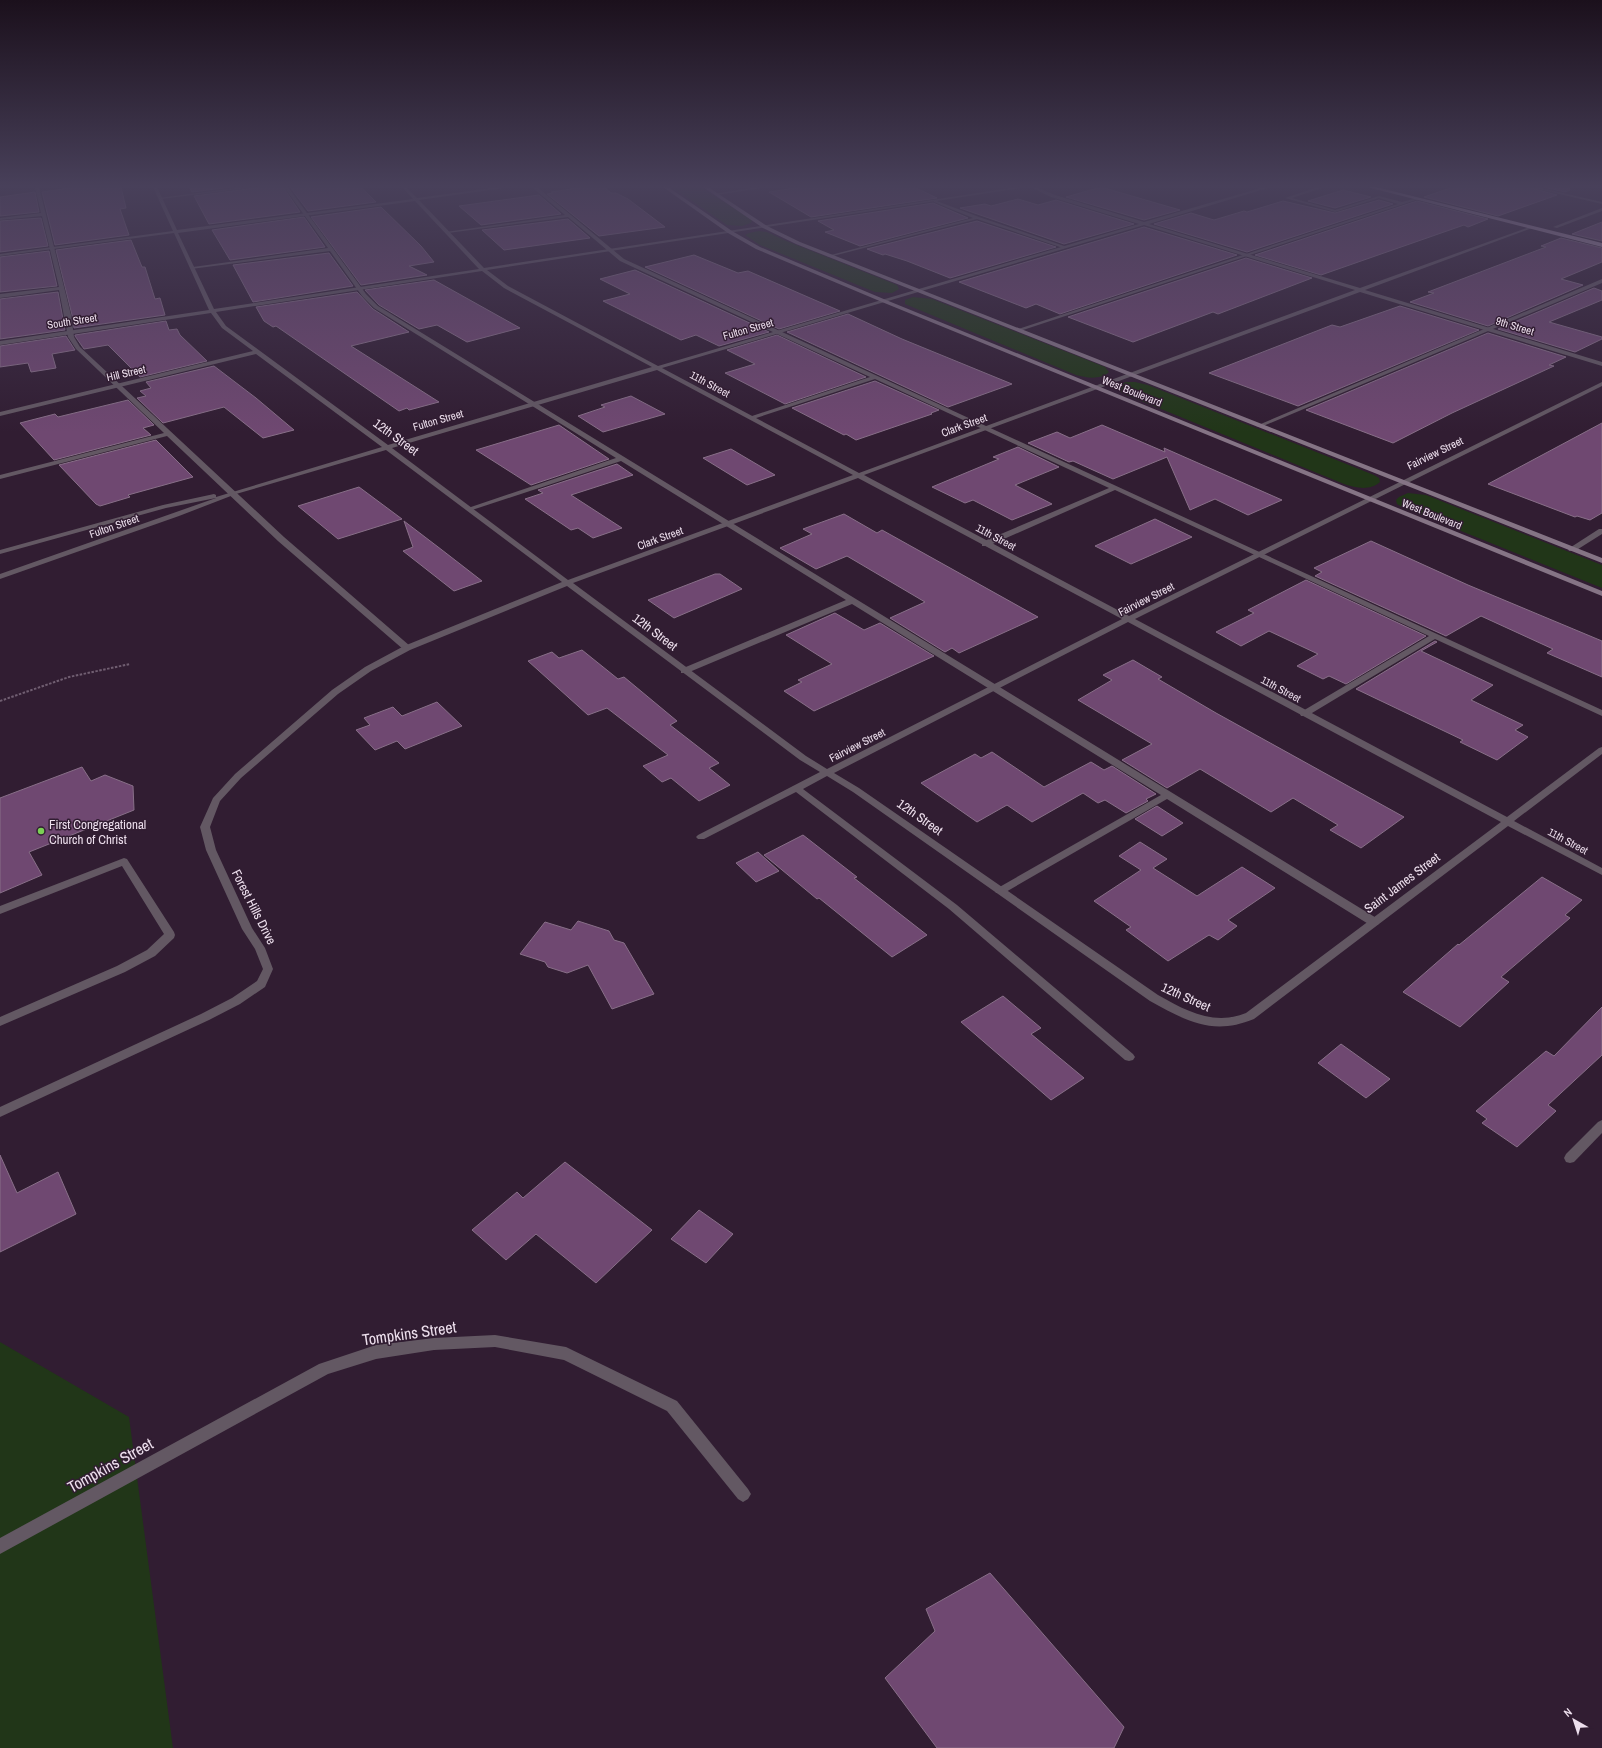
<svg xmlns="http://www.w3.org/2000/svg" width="1602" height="1748" viewBox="0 0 1602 1748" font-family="'Archivo Narrow',sans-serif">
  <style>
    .green { fill: #213618 }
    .building { fill: #6f4871; stroke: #886f88 }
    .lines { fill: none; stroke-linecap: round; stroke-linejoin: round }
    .path { stroke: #705e71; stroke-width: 2; stroke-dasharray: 2.5 1.5; stroke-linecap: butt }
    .lane { fill: #635863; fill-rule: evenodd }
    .street { fill: #635863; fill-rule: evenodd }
    .secondary { fill: #857485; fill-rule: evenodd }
    .highway { fill: #b89eb8; fill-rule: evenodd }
    .poi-dot { fill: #7bd155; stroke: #311d32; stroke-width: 1.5 }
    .labels { text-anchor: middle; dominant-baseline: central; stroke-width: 3; stroke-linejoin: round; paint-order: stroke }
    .far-street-label { font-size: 11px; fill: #eddfed; stroke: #311d32 }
    .street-label { font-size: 13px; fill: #eddfed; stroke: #311d32 }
    .poi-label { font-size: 13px; fill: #eddfed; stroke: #311d32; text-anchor: start }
    .near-street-label { font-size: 16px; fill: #eddfed; stroke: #311d32 }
  </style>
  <rect width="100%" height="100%" fill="#311d32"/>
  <g class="green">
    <path d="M672,187H701L752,220L751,223L742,226L727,225Z"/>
    <path d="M759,231L767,232L784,240L897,285L899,289L892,293L875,292L760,245L745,235L749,233Z"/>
    <path d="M913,297L932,299L1105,367L1109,372C1100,380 1087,378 1076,375L905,304V300Z"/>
    <path d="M1126,382H1135L1148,385L1374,475L1379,478L1380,482C1370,491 1356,488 1344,484L1122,393L1117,388L1119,385Z"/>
    <path d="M1408,493L1426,495L1602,565V588L1404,508L1397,504L1396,500L1399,497Z"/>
    <path d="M0,1342L129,1417L173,1748H0Z"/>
  </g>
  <g class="building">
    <path d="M76,187H121L126,208L120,209L129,235L55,245L42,192Z"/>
    <path d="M189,187H231L192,192Z"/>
    <path d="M257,187H283L300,212L209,224L194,196L256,188Z"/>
    <path d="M290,187H361L376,202L308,211Z"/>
    <path d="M584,187H604L611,193H616L628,199L665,227L599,236L547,194L553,193L551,192Z"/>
    <path d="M801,187H914L937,198L811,217L769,192Z"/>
    <path d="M1101,187L1180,210L1144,220L1066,197Z"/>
    <path d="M1453,187H1528L1557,195L1498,216L1424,197Z"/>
    <path d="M1544,187H1569L1570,190L1565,192Z"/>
    <path d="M1343,190L1371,197L1335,208L1308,201Z"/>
    <path d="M35,192L39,212L0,216V197Z"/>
    <path d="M539,195L561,214L481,225L459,206Z"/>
    <path d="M1018,199L1038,205L1056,200L1134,224L1064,244L960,208L985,204L991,206Z"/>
    <path d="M1379,200L1393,204L1247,252L1154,224L1191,213L1214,220L1244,211L1247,212L1283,201L1335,213Z"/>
    <path d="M1417,201L1488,219L1468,227L1464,225L1321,275L1255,255Z"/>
    <path d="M933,203L968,218L860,246L825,232L834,230L818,221Z"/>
    <path d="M381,207L421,246L434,262L409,266L427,275L361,285L311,217Z"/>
    <path d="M304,217L325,247L230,260L212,230Z"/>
    <path d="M41,218L48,246L0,252V221Z"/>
    <path d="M568,219L590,238L504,250L482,230Z"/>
    <path d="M977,221L1056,247L950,278L907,261L885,254L883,255L867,249Z"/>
    <path d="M1602,222V241L1572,234Z"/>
    <path d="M1144,227L1237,255L1060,314L1036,304L1026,308L959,282Z"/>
    <path d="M1561,238L1602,248V262L1561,279L1583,285L1488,326L1410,302L1434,293L1428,292L1546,247L1541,246Z"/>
    <path d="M131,240L142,267H145L155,299L160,298L165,315L74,328L72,315L56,250Z"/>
    <path d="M49,251L57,286L0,292V257Z"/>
    <path d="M329,253L353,286L253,302L233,265Z"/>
    <path d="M694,255L738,273L748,271L840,311L779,329L645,267Z"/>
    <path d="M1246,258L1312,278L1218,314L1213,312L1133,342L1068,317Z"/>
    <path d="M635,270L769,332L719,346L696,335L681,340L603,301L630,294L600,279Z"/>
    <path d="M434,280L520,328L467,342L437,325L419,329L379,305L365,290Z"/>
    <path d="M1594,288L1602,291V300L1549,322L1602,337V339L1575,352L1498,329Z"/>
    <path d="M58,292L65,330L0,339V299Z"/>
    <path d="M357,292L373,309L409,332L351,346L439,402L409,410L407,408L399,411L276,326L273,327L264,321L256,307Z"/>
    <path d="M1400,306L1479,330L1298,406L1209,373L1332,325L1340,327Z"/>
    <path d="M848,314L902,339L1012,384L948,407L787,332Z"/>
    <path d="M166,321L169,330L177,329L180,335L207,361L140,377L108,345L84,349L75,336V335Z"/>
    <path d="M1488,333L1566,357L1549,365L1554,366L1452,413L1393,443L1306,410Z"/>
    <path d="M777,335L866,377L785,404L725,373L755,364L727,350Z"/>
    <path d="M66,336L75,350L52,354L56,368L31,372L28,363L0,367V346Z"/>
    <path d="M214,366L256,398L294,430L263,438L224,407L163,423L137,398L146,396L140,391L151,388L146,382Z"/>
    <path d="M875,381L939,410L931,413L932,414L856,440L846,434L844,435L792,408Z"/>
    <path d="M631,396L665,414L603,432L578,416L605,407L601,405Z"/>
    <path d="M128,400L154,425L143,428L151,435L54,460L20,423L55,414L58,417Z"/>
    <path d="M1602,423V513L1590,520L1577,516L1575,517L1488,484Z"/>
    <path d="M559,425L609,459L531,485L476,450Z"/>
    <path d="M1102,425L1165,452L1164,448L1282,500L1248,515L1215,499L1190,510L1167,457L1113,479L1073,461L1069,462L1028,443L1057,432L1070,438Z"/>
    <path d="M156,440L193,477L128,495L130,497L100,506L96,504L59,465Z"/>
    <path d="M1018,447L1059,467L1015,485L1052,504L1012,520L973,500L965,503L932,487L999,459L993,457Z"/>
    <path d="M731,449L775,475L747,485L703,458Z"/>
    <path d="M617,464L633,475L571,495L622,528L593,538L578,528L571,530L525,499L543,493L538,490Z"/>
    <path d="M359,487L402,519L338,539L298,506Z"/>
    <path d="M844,514L877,533L882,530L1038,617L959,653L952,648L945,652L890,618L925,602L847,556L816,569L780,548L812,534L803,529Z"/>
    <path d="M1155,519L1192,537L1131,564L1095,546Z"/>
    <path d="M404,521L442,550L482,581L454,591L403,551L413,547Z"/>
    <path d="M1371,541L1468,585L1602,641V677L1547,653L1553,649L1481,616L1446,636L1315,576L1322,572L1314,568Z"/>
    <path d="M715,574H720L742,589L674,618L648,600Z"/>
    <path d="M1306,580L1426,636L1346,684L1329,676L1323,679L1297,666L1318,654L1269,631L1241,646L1216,632L1254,613L1248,610Z"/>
    <path d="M835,613L864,630L880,623L934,656L814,711L784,691L802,682L798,680L832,664L786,635Z"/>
    <path d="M1435,641L1437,642L1421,651L1493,685L1471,700L1523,725L1515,730L1528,737L1497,760L1460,742L1463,740L1356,689Z"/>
    <path d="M582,650L618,679L624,677L677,721L670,725L719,763L709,768L730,785L699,801L671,778L662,782L643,766L668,755L607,708L588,715L528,661L552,652L559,658Z"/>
    <path d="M1133,660L1162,677L1158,679L1216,713L1404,817L1361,848L1330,830L1338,825L1293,798L1271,812L1200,769L1167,788L1122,760L1152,744L1078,700L1112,680L1103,675Z"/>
    <path d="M437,702L462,726L405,749L397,741L375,750L356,730L370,725L364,718L393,707L402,716Z"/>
    <path d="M992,752L1044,787L1091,762L1104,770L1112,766L1156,794L1146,799L1148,801L1126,813L1105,800L1098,803L1083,793L1032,822L1007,805L977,822L921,783L975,754L981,758Z"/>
    <path d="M82,767L91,781L105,775L133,786L134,810L29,852L42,875L0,893V798Z"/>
    <path d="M1157,806L1183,823L1162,836L1135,819Z"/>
    <path d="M803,835L857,877L854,878L927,935L892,957L819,898L817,899L764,855Z"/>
    <path d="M1140,842L1167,859L1153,868L1197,896L1242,867L1275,888L1228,920L1237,926L1218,940L1209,935L1168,961L1126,930L1131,927L1094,901L1141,870L1119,856Z"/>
    <path d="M758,852L779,871L756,882L736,863Z"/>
    <path d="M1542,877L1582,900L1565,915L1570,918L1501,977L1509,982L1460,1027L1403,992L1458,944L1459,945Z"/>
    <path d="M578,921L609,931L614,940L624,943L654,994L612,1009L588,965L567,973L548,967L545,962L520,954L545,922L571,930Z"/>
    <path d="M1003,996L1041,1028L1031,1034L1084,1078L1051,1100L961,1022Z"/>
    <path d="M1602,1007V1055L1548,1105L1556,1111L1517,1147L1482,1123L1487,1119L1476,1111L1546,1051L1554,1056Z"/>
    <path d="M1341,1044L1390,1079L1366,1098L1318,1063Z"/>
    <path d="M0,1155L17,1193L58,1172L76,1214L0,1252Z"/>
    <path d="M565,1162L652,1230L596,1283L536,1234L506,1260L472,1230L517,1192L523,1198Z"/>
    <path d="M699,1210L733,1234L706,1263L671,1239Z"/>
    <path d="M990,1573L1124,1727L1114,1748H937L885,1678L935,1631L926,1609Z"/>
  </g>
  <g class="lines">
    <path class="path" d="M0,701L69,677L130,664"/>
    <g class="lane">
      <path d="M35,187H39L71,315L74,337L80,347L284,537L410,646V650H404L278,541L167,436L0,479V475L164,433L76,349L68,337L59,290L0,298V294L59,287L42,216L0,220V218L41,213Z"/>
      <path d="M243,187H256L161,199L159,198Z"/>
      <path d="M284,187H288L366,294L378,306L1378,919L1379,922L1378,925H1370L1167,799L1004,893H996L995,891L996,889L1161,795L852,604L687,673H681V669L846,600L621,461L472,510H468V508L616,458L374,308L362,296L330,251L191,269L193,267L328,248Z"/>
      <path d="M532,187H537L624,259L1602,710V716L1435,639L1307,716H1301L1300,714L1301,712L1429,636L1115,490L988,546H982V542L1109,488L875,379L753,419H749V417L870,377L620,261L568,217L448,233L446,232L565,215Z"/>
      <path d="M757,187H769L716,195L714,194Z"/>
      <path d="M1318,187H1325L1292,198L1335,210L1379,196L1402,202L1417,198L1419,199L1020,331L1015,330L1398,204L1379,198L1335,212L1285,198Z"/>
      <path d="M1529,187H1537L1602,202V204Z"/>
      <path d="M934,200L979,217L1067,247L1063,248L977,219L829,257L827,256L973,218L934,202Z"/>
      <path d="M1602,279V283L1261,427L1256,426Z"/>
      <path d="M1599,529H1602V534L1575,551H1569L1568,549Z"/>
      <path d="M124,858L127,859L174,932L175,935L174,938L155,956L125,972L0,1026V1017L117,966L147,950L164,934L122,866L0,914V906Z"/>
      <path d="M1602,1120V1133L1574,1162L1570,1163L1566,1162L1564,1158L1566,1154L1598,1122Z"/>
    </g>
    <g class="street">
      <path d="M153,187H157L177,230L413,199L402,187H406L417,198L499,187H511L419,200L484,268L1017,187H1028L487,270L508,286L658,366L1139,224L1051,197L1030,187H1036L1055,195L1144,222L1264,187H1271L1149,224L1360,288L1532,226V228L1365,290L1602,362V366L1360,292L864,475L1129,616L1602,382V386L1135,619L1507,817L1599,748L1602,747V754L1514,821L1602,868V875L1508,826L1254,1019C1213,1036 1186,1021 1150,1001L853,792L827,776L803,789L957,905L1133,1054L1135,1057L1133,1060L1129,1061L1125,1060L949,909L796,792L704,839H698L696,837L698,835L820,772L800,760L567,586L410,650L371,671L338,694L241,778L220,801L210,827L216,850L252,928L265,948L273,969L265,987L240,1004L209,1020L0,1117V1107L201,1014L232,998L257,981L263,969L255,949L242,929L206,850L200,827L213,798L235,774L332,690L365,667L404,646L562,582L386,450L236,494L179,516L0,579V574L216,498L166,508L0,554V550L163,505L214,494L216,495V497L382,447L256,354L0,416V412L253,351L222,328L211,313L0,345V341L209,310L174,233L0,256V254L173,231ZM415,201L479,269L214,309L178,233ZM1144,225L1355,290L859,473L662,368ZM482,271L504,288L652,367L388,445L226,326L216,312ZM657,370L853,475L568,580L392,448ZM858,478L1122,619L827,769L806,756L573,583ZM1128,622L1501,822L1246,1013C1214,1026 1186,1011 1158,995L859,788L834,773Z"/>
      <path d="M1602,208V211L1557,228L1553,227Z"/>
      <path d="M495,1335L566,1347L677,1401L748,1489L751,1494L748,1499L743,1502L738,1499L667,1411L564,1360L495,1347L434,1350L376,1359L328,1374L0,1554V1538L319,1364L376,1345L434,1338Z"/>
    </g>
    <g class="secondary">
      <path d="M663,187H668L732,231L760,247L886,300L1602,591V596L882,302L756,249L728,233Z"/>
      <path d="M703,187H708L767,226L800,242L1602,558V563L796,244L763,228Z"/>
    </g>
    <path class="highway" d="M1367,187H1376L1602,243V247Z"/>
  </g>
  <linearGradient id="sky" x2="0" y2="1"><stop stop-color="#1b101c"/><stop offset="0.43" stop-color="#48405a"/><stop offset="1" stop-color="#48405a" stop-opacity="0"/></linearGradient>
  <rect width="1602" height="432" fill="url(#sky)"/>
  <circle class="poi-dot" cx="41" cy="831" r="4"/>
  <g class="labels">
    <g class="far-street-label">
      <text transform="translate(72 321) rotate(-9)">South Street</text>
      <text transform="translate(1515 326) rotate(17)">9th Street</text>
      <text transform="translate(748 329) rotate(-16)">Fulton Street</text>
      <text transform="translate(126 373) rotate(-13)">Hill Street</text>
      <text transform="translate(710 384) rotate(28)">11th Street</text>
      <text transform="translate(1132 391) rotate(22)">West Boulevard</text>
      <text transform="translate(438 420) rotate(-16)">Fulton Street</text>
      <text transform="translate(964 425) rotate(-20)">Clark Street</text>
      <text transform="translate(1435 453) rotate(-26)">Fairview Street</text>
      <text transform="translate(1432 514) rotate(22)">West Boulevard</text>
      <text transform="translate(114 526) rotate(-19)">Fulton Street</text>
      <text transform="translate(996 537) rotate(28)">11th Street</text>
      <text transform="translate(660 538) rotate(-20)">Clark Street</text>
      <text transform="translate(1146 599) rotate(-27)">Fairview Street</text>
      <text transform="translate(1281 689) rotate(28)">11th Street</text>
      <text transform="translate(857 745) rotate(-27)">Fairview Street</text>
      <text transform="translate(1568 841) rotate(28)">11th Street</text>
    </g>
    <g class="street-label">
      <text transform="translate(396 437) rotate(36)">12th Street</text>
      <text transform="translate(655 632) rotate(37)">12th Street</text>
      <text transform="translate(920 817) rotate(35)">12th Street</text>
      <text transform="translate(1402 883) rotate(-37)">Saint James Street</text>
      <text transform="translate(254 907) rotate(63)">Forest Hills Drive</text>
      <text transform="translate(1186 997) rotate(24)">12th Street</text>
    </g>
    <g class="poi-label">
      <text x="49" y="824">First Congregational<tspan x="49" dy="15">Church of Christ</tspan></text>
    </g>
    <g class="near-street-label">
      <text transform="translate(409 1333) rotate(-8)">Tompkins Street</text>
      <text transform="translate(110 1465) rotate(-29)">Tompkins Street</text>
    </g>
  </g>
  <g transform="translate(1574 1720) rotate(321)" stroke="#311d32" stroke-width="3" paint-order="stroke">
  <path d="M0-3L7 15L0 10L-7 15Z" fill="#eddfed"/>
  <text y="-6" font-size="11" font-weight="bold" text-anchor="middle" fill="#eddfed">N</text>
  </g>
</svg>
